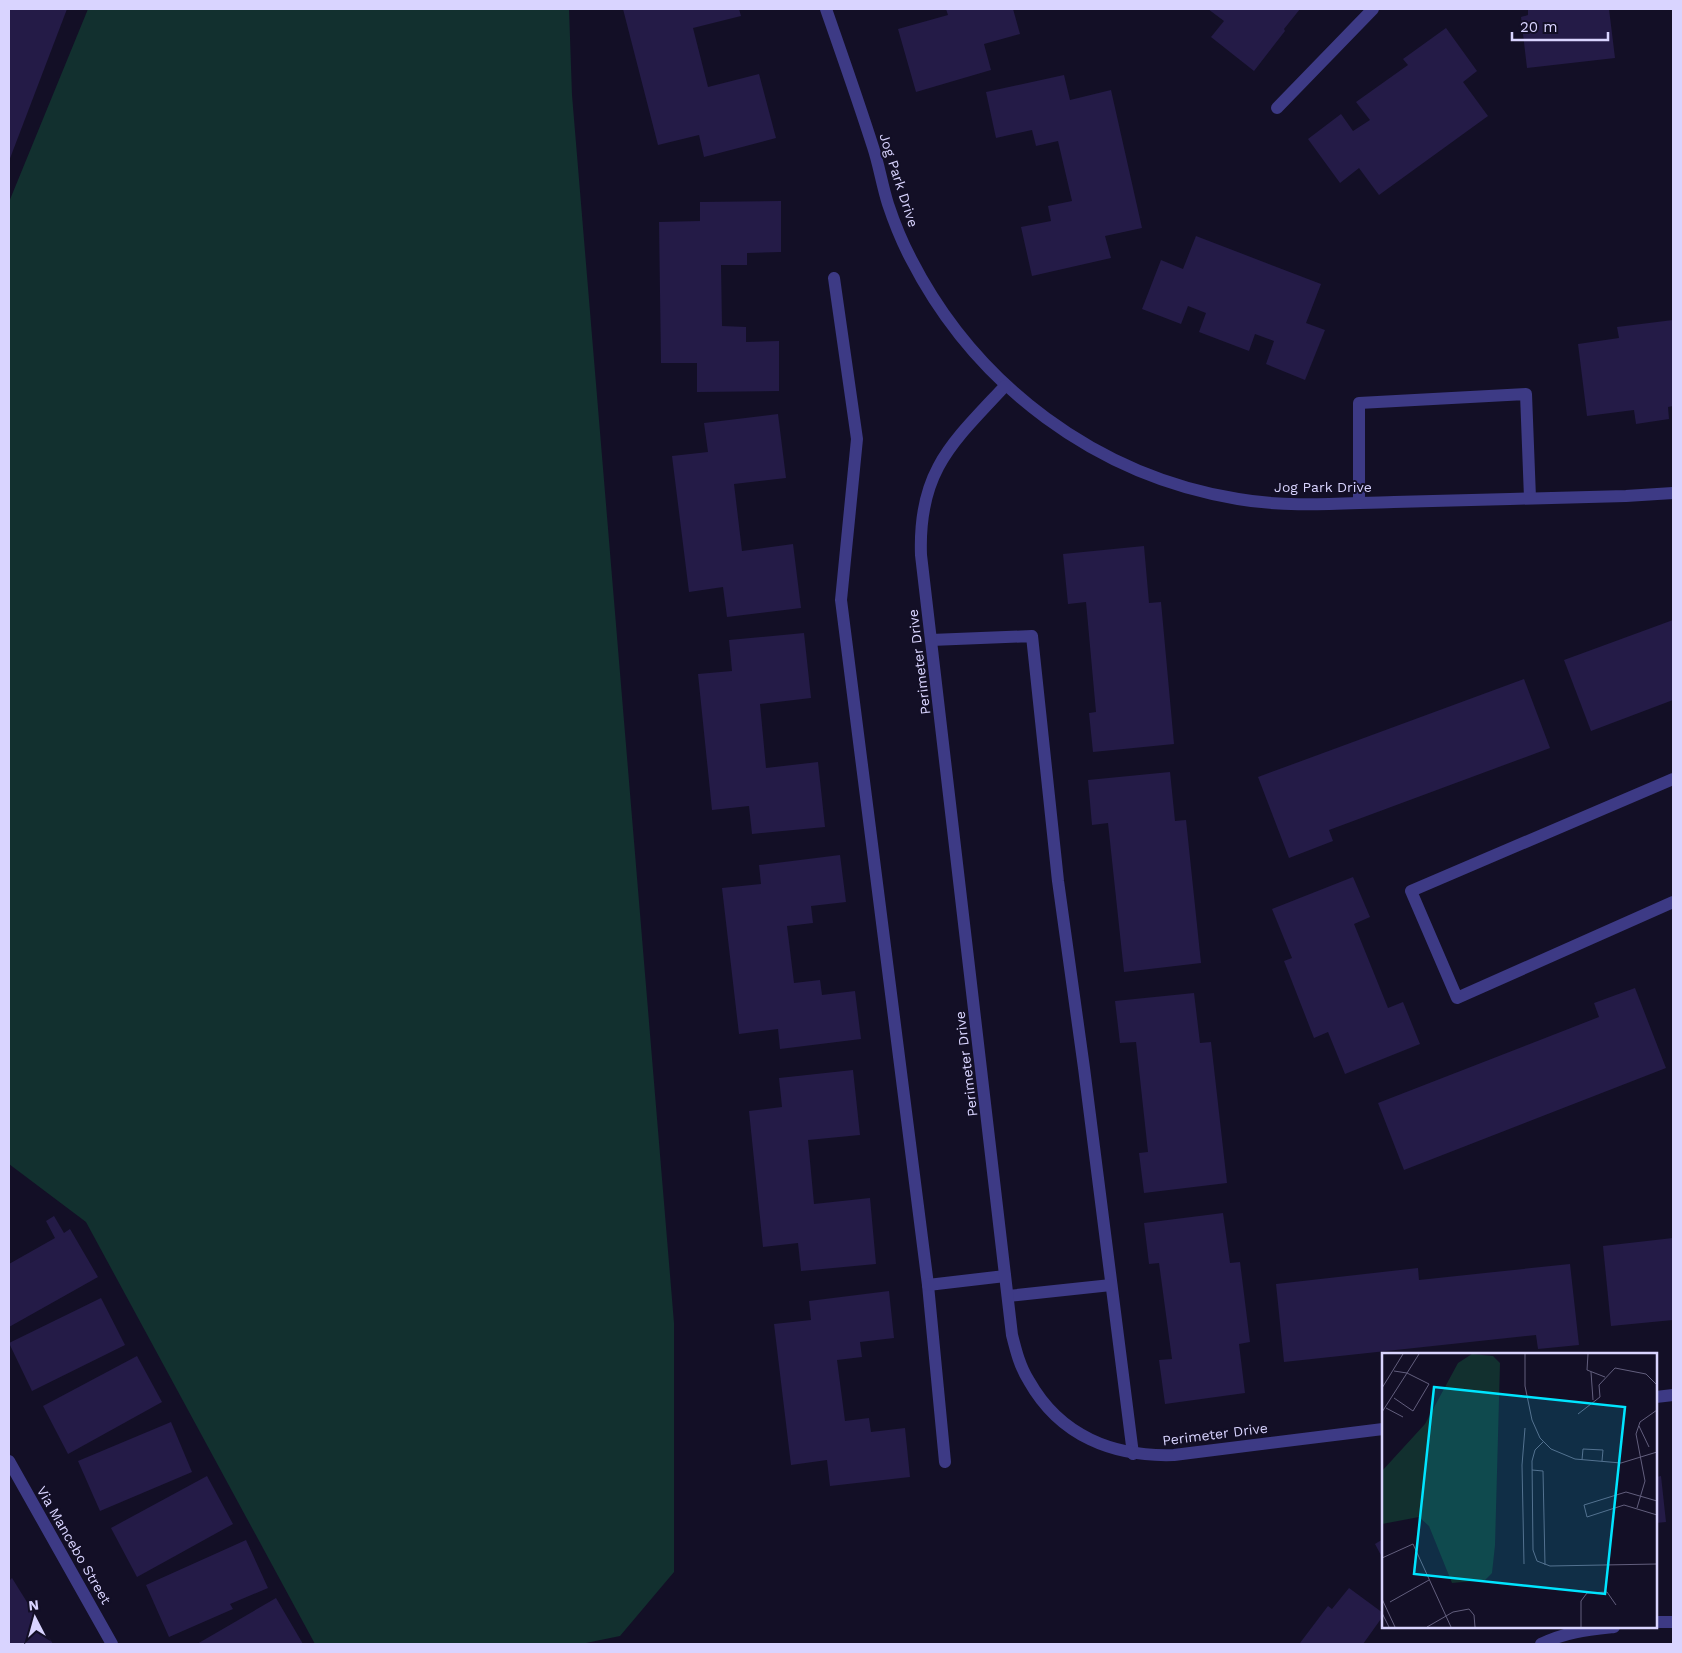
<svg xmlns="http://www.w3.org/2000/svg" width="1682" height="1653" viewBox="0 0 1682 1653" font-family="'Work Sans',sans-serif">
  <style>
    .green { fill: #12302f }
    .building { fill: #241b47 }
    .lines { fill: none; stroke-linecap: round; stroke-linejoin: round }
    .lane { stroke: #3d3a85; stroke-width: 12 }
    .street { stroke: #3d3a85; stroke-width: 12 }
    .labels { text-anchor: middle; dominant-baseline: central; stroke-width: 4; stroke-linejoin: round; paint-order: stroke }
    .street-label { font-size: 14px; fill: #d9d4ff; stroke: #130f26 }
    .inset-road { fill: none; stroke: #625e7d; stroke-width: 1 }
    .view { fill: #00e5ff; fill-opacity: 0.15; stroke: #00e5ff; stroke-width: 2.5 }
    .inset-edge { fill: none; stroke: #d9d4ff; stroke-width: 2.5 }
  </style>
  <rect width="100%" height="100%" fill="#130f26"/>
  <path class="green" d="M88,9H569L572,95L674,1323V1572L620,1636L581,1644H315L86,1222L9,1164V202Z"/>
  <g class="building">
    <path d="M9,9H67L9,161Z"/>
    <path d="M623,9H739L741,16L693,28L708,87L759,74L776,138L704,157L699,135L658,145Z"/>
    <path d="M946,9H1013L1020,34L984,44L991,70L916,92L898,29L948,15Z"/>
    <path d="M1208,9H1300L1284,29L1285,31L1254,71L1211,37L1224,21Z"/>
    <path d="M1528,9H1609L1615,58L1527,68L1521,17L1528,15Z"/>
    <path d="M1446,28L1477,71L1463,82L1488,116L1379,195L1359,168L1340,183L1308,139L1341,114L1353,131L1370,120L1356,102L1408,65L1403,59Z"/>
    <path d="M1064,75L1070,100L1111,90L1142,228L1105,236L1111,258L1032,276L1021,227L1051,221L1048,206L1072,201L1058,141L1036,146L1032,130L996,138L986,92Z"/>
    <path d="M781,201V252L747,253V265H721L722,326L746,327V342L779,341V391L697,392V363H661L659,222L700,221V202Z"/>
    <path d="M1196,236L1321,284L1306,323L1325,330L1305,380L1266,364L1274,341L1255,334L1249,351L1199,332L1206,313L1188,306L1181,324L1142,309L1161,260L1183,269Z"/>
    <path d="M1673,320V406L1668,407L1669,419L1636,424L1634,410L1587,416L1578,344L1619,338L1617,327Z"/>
    <path d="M778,414L786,478L734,484L742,551L793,544L801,608L727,617L723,587L689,592L672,456L708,452L704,423Z"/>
    <path d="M1144,546L1149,603L1161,602L1174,744L1093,752L1089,713L1096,712L1086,602L1068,604L1063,554Z"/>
    <path d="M1673,620V700L1591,731L1564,660Z"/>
    <path d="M804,633L811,698L760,704L766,768L818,762L825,827L752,834L749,806L712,810L698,674L732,671L729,640Z"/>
    <path d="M1524,679L1550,748L1329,830L1333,841L1289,858L1258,777Z"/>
    <path d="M1170,772L1175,821L1186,820L1201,963L1124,972L1108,823L1092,825L1088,780Z"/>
    <path d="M840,855L846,902L811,906L813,923L787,926L794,983L820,980L822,995L855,991L861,1039L780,1049L778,1029L739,1034L722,888L761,884L759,865Z"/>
    <path d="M1353,877L1370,917L1354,924L1388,1008L1403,1002L1420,1044L1345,1074L1328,1032L1314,1038L1284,961L1292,958L1272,909Z"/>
    <path d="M1635,988L1666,1068L1404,1170L1378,1103L1599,1017L1594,1003Z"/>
    <path d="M1194,993L1200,1043L1211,1042L1227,1183L1144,1193L1139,1153L1148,1152L1136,1042L1120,1043L1115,1001Z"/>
    <path d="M853,1070L860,1135L808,1140L814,1204L870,1198L876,1264L801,1271L798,1243L763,1247L749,1111L782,1107L779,1078Z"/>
    <path d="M1223,1213L1230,1263L1240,1262L1250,1342L1239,1344L1245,1393L1165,1404L1159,1360L1172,1359L1159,1263L1149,1264L1144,1223Z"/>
    <path d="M54,1216L64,1233L70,1229L98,1277L9,1327V1264L55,1238L46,1221Z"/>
    <path d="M1673,1238V1320L1611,1326L1603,1246Z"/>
    <path d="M1570,1264L1579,1345L1538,1349L1536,1335L1284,1362L1276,1284L1418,1268L1419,1280Z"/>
    <path d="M889,1291L894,1338L860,1342L862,1357L837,1360L845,1421L869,1418L871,1432L905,1428L910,1477L830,1486L827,1460L791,1465L774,1324L811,1320L809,1301Z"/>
    <path d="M101,1298L125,1345L32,1391L9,1343Z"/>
    <path d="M137,1356L162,1402L68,1454L43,1406Z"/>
    <path d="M171,1422L192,1472L100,1511L78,1461Z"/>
    <path d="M207,1476L233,1524L137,1577L111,1528Z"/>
    <path d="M1661,1476L1666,1522L1656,1523V1477Z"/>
    <path d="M1383,1539V1559L1375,1544Z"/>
    <path d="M246,1540L268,1588L230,1604L233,1609L169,1637L146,1585Z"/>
    <path d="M12,1578L53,1644H9V1581Z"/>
    <path d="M1349,1588L1383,1613V1616L1363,1644L1300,1643L1328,1606L1332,1609Z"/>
    <path d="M276,1598L303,1644H197Z"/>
  </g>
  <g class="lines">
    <g class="lane">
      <path d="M834,278L857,439L841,600L928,1285L945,1462"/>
      <path d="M1359,503V403L1526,394L1530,498"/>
      <path d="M931,640L1032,636L1058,881L1084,1068L1133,1454"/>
      <path d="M1673,779L1411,891L1457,998L1673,902"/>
      <path d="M928,1285L1005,1276"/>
      <path d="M1008,1296L1111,1285"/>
    </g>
    <g class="street">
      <path d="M826,9C842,55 858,100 873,147C879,165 882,185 888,204C894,222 902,242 911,259C976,386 1097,476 1238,499C1289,508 1342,503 1394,502C1471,500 1549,498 1626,496L1673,493"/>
      <path d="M1277,108L1373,9"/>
      <path d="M1005,386C952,443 918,471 921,555L1012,1335C1016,1351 1020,1367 1029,1381C1060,1436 1113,1457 1174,1455L1383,1429"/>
      <path d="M1656,1397L1673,1395"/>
      <path d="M9,1461L112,1644"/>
      <path d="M1656,1622H1673"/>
      <path d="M1541,1644C1566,1632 1587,1630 1614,1627"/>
    </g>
  </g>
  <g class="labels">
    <g class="street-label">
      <text transform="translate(899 180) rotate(72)">Jog Park Drive</text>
      <text x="1323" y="487">Jog Park Drive</text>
      <text transform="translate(919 662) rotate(-97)">Perimeter Drive</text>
      <text transform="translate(966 1064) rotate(-97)">Perimeter Drive</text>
      <text transform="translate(1215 1434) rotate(-7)">Perimeter Drive</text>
      <text transform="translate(74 1545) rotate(60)">Via Mancebo Street</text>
    </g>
  </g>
  <g transform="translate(1382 1353)">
    <rect width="275" height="275" fill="#130f26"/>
    <path d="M90,1L111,3L118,10L113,192L110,220L103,227L70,230L47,173L37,164L0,171V118L43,71L76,10Z" fill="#12302f"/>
    <path class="inset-road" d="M143,1V33L150,67L158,85L169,96L193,106L239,110L275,99M206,1L205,17L223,24M209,19L211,47M0,35L21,1M12,45L31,58L47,31L25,20L37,1M4,55L21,64M0,59L25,20L12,18M196,61L218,44L217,32L233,15L264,21L275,32M257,73L267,94M161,89L153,97L150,108L151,197L155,208L168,213L275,211M200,107L201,96L221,97L220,108M150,117L161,118L163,212M275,148L244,139L202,152L205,164L242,152L275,162M255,155L263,128L254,81L258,69L275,57M0,205L31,191L69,274M142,211L140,112L143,75M0,246L13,274M8,249L47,227M0,260L7,274M45,274L71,259L87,256L92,262L93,274M199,274V248L205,240L225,239L234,252"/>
    <path class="view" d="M52,34L243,54L223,241L32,221Z"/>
    <rect width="275" height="275" class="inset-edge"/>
  </g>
  <rect width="1682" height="1653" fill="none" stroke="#d9d4ff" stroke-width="20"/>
  <g transform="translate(35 1618) rotate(354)" stroke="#130f26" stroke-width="4" paint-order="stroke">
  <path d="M0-4L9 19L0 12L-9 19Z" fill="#d9d4ff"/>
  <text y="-8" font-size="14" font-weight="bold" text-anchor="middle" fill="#d9d4ff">N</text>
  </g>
  <path d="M1512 32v8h96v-8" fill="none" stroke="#d9d4ff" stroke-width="2.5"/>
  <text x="1520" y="32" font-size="15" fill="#d9d4ff" stroke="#130f26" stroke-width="4" paint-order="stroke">20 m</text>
</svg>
